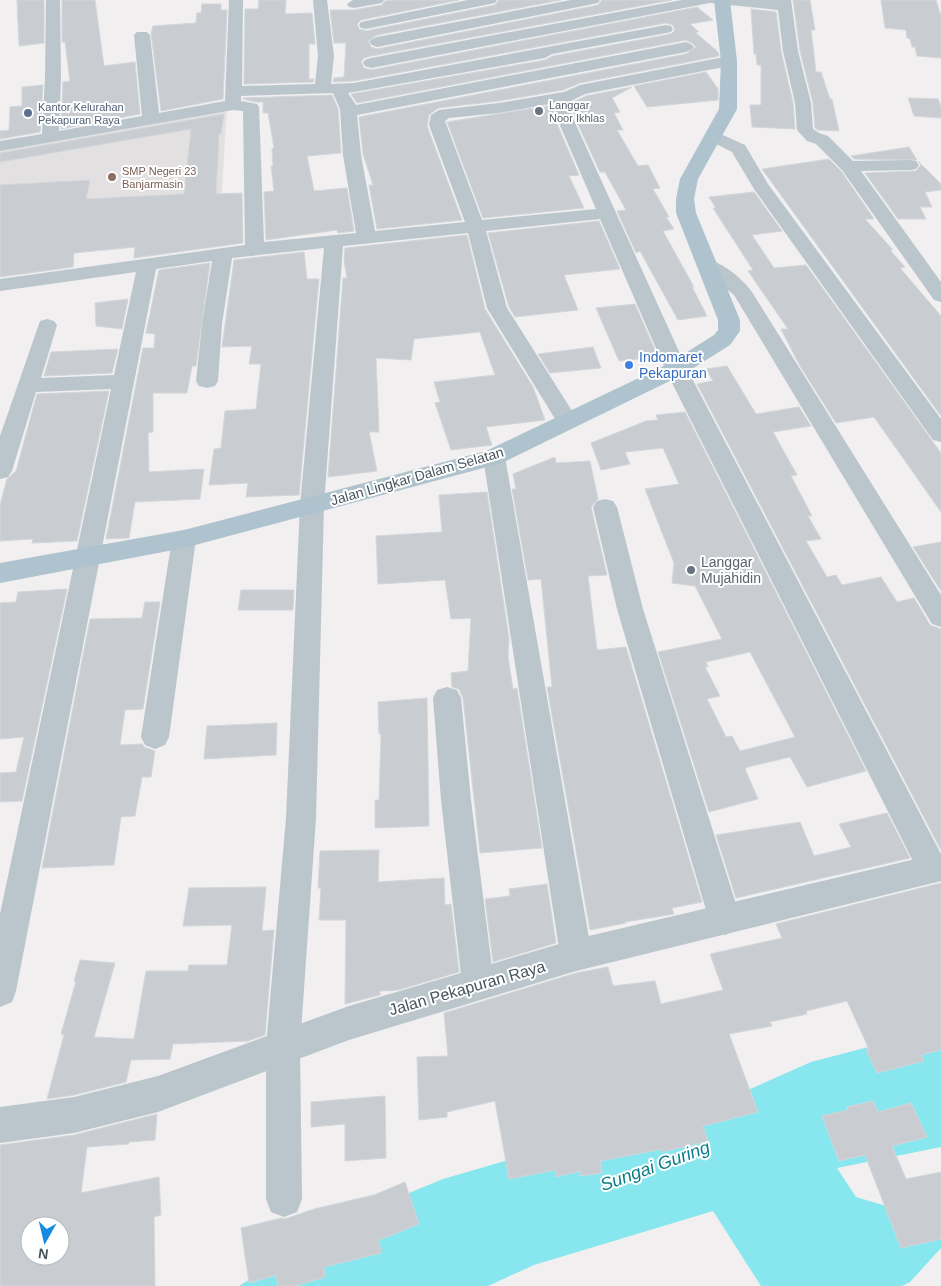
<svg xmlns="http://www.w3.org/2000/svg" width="941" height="1286" viewBox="0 0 941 1286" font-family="Arial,sans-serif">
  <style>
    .education { fill: #e3e0e1 }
    .water { fill: #88e7ee }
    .building { fill: #c9cdd2; stroke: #d3d6db; fill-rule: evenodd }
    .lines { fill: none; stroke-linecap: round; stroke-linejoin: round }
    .minor { fill: #bac6cc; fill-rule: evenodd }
    .tertiary { fill: #bac6cc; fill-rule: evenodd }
    .primary { fill: #aec3ce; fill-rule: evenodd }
    .worship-dot { fill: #6b7280; stroke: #fff; stroke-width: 2 }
    .service-dot { fill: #5c6f8a; stroke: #fff; stroke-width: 2 }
    .education-dot { fill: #8d6e63; stroke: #fff; stroke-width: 2 }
    .shop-dot { fill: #3f7fe0; stroke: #fff; stroke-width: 2 }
    .labels { text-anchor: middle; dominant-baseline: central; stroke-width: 4; stroke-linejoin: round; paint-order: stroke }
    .far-worship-label { font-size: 11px; fill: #5b616d; stroke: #fff; text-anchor: start }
    .far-service-label { font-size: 11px; fill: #4e5e75; stroke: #fff; text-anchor: start }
    .far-education-label { font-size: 11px; fill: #785e54; stroke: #fff; text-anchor: start }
    .shop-label { font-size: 14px; fill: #366cbe; stroke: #fff; text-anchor: start }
    .street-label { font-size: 14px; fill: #46555d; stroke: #fff }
    .worship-label { font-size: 14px; fill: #5b616d; stroke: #fff; text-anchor: start }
    .near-street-label { font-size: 16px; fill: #46555d; stroke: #fff }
    .near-water-label { font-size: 18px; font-style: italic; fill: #0a7d87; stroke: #fff }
  </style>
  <rect width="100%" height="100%" fill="#f1efef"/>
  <path class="education" d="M227,108L221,205L0,223V148Z"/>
  <path class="water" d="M941,1028V1147L837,1168L856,1197L893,1208L927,1211L941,1239V1248L910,1282L902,1286H761L713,1211L534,1265L488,1286H239L348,1218L443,1179L748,1090L811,1062Z"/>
  <g class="building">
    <path d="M17,0H44V43L19,46Z"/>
    <path d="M62,0H95L104,66L135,62L140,114L61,129L63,82L70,81L65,42H62Z"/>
    <path d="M259,0H286L285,14L312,13L315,44H309V79H314L313,82L244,84L245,9H258Z"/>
    <path d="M394,0H459L361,20L357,24L359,29L366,31L495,5L499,0H561L377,35L368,41L371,47L377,49L598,5L602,0H672L371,56L364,58L361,62L364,68L371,70L697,7L713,20L690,24L699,32H695L718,52L719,56L580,83L563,90L499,101L438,108L429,115L427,126L462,220L377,229L369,185H373L363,154L359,117L686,54L696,47L692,43L686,40L357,103L351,94L545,60L553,56L671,34L675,30L673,25L666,23L354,81L333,82L334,78L344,77L346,43H334L330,10H354L382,5L385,1Z"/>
    <path d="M793,0H810L815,30H811L816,72H821L830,99H832L839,131L818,130L815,128L813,103L800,51Z"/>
    <path d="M881,0H936L941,16V58L917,56L915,47H912L910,39L907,38L906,30L885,28Z"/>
    <path d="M202,4H221V10H227L223,99L161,111L151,33L153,26L196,23L197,13H201Z"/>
    <path d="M751,9L776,12L781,51L793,103L795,129L752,127L750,105H761V65H757L756,54H754Z"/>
    <path d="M706,72L718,89V100L647,107L634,86Z"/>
    <path d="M43,85L40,132L0,139V131L9,130L10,107L22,106V87Z"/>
    <path d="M632,87L612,98L620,112L614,113L623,130H617L638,166L648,165L660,188L653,189L669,217H666L674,229L663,231L694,287H692L707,316L678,320L640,251L636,253L617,211L626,210L605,172H600L574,116L573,102L586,96Z"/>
    <path d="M332,95L338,109L341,153L307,156L314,191L347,188L354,231L338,233L337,230L266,240L264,192L274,191L271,166H273L272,149L274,148L268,113H263V102H256L243,99V98Z"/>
    <path d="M908,98L938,99L941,107V118L914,116Z"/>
    <path d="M553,105L554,117L579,175L569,176L584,208L483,218L447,122Z"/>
    <path d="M224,114L221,134H219L216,194L242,193L243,243L134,258L135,247L74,253L73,267L0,277V185L90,180L86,199L184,194L191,129L0,162V153Z"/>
    <path d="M909,147L917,160L854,159L851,156Z"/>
    <path d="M829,159L841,171L874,219H865L893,250H890L905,267L900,268L941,316V416L762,169Z"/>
    <path d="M918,161L941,184V190L925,192L932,207H920L926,219H898L865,173L916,171L921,165Z"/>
    <path d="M754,192L782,231L752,235L774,268L806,265L941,453V512L874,417L836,423L800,366L781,329H788L748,271L753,270L713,208H716L709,197Z"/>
    <path d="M599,221L620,269L564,275L578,310L515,317L509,307L488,233Z"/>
    <path d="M467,235L485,309L533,387L545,420L486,427L492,445L451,450L435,403L440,402L434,382L495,375L480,332L414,339L411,360L376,358L379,432H369L377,471L328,477L343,278H347L344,261L345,248Z"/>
    <path d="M304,252L307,279H319L299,495L246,497L248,483L209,485L214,449L221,448L225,411L256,409L261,364H249L252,346L222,347L234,260Z"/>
    <path d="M210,263L196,366H192L187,393H153V432L148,433L149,472L204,469L200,499L135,502L129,538L106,539L143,348H154L155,334L146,333L159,270Z"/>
    <path d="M128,299L122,329L96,326L95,303Z"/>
    <path d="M635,304L658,357L619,361L596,308Z"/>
    <path d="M593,347L601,368L550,373L538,354Z"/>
    <path d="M118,349L112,373L44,376L51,352Z"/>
    <path d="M727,366L756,414L799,407L811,426L773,432L797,475L791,476L812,516H808L821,539L806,541L827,577L836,575L842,585L881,577L897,602L914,598L930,625L941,629V850L697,384L713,381L706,369Z"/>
    <path d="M109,391L77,541L32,543L33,539L0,541V505L7,479L16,471L37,394Z"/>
    <path d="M685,412L866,771L807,787L790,757L748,767L745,769L758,799L709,812L658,652L722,639L695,586L672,583L674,563L645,489L679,484L663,448L625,452L630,464L601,470L591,443L646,421L658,420L656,415ZM750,652L795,737L740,751L732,736L726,737L707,699L720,696L705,667H708L706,662Z"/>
    <path d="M555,457L556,463L590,461L598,499L591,507L607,575L588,576L597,650L626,647L702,902L672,908L674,914L625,922L626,923L590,930L547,687H552L541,579L528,580L512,489H516L513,474Z"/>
    <path d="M487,492L509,638L508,657L513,689L517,688L542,848L480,853L463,698L459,689L452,687L451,673L468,671L471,618L451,619L445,580L378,584L376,536L442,532L439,495Z"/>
    <path d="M941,542V591L913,547Z"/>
    <path d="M67,589L22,801L0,802V773L16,772L24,737L0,739V603L16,602L18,592Z"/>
    <path d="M241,590H294L293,610H238Z"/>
    <path d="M145,602H160L143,709L125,710L120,745L142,744L144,747L155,751L151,777H142L135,816L121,817L114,865L42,868L90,619L142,618Z"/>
    <path d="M427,698L429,826L375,828V800H379L381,734H379L378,702Z"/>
    <path d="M277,723L276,755L204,759L207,726Z"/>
    <path d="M887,813L910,858L736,898L716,835L800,822L814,856L851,847L839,824Z"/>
    <path d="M379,850L378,882L444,878L445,905L451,904L459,972L398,990L380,991V995L345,1004L346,920H319L321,888H318L320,851Z"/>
    <path d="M941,883V1050L921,1055L924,1061L877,1073L866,1049H869L847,1001L806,1011L807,1014L770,1022L772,1026L729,1034L758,1112L703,1126L708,1141L662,1152V1149L600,1161L602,1173L580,1176V1171L556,1177L555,1170L509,1179L495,1101L447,1112V1117L419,1120L417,1057L448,1056L444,1013L576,973L608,967L613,986L655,981L661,1004L723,990L710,954L782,938L776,924Z"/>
    <path d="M547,884L556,943L493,962L485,899L510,896L509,889Z"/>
    <path d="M266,887L262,931L274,930L265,1035L248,1041L173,1044L170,1059L131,1060L126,1082L74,1095L47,1099L64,1035L61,1034L76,981H74L80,960L115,963L94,1037L134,1039L146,971H188L189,965H227L232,925L183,926L189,888Z"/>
    <path d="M385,1096L386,1158L345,1161V1124L311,1127V1102Z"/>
    <path d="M873,1101L878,1112L911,1103L927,1137L892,1146L906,1179L941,1172V1239L901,1248L865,1155L839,1161L822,1116L848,1110L847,1107Z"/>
    <path d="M157,1114L155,1140L129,1142V1144L87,1147L81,1193L159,1177L161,1215L154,1217L155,1286H0V1145L74,1135ZM30,1226H60V1256H30Z"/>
    <path d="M405,1182L419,1224L379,1240L381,1253L324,1267L325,1277L295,1286H278L276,1275L249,1283L241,1228L281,1218L285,1219L314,1209L374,1195Z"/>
  </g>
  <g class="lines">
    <g class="minor">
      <path d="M46,0H60L61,78L59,131L142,116L134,35L137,32H147L150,35L159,113L225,101L229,0H243L242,86L315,84L318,56L313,0H327L334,56L331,84L354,83L666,25L671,26L673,29L671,32L666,33L552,54L545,58L348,93L356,105L686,42L691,44L694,47L691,50L686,52L357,115L361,155L375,231L465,222L429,125L431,115L439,110L499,103L564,92L580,85L729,56L735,58L737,61L735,64L729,66L585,94L571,101L572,116L687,369L941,854V880L933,883L922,879L665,369L600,219L486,231L507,308L579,422L576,427L568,429L560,427L487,308L468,233L343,246L324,505L316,818L300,1046L302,1199L297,1212L284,1217L271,1212L266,1199V1046L286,818L300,505L324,248L232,258L222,324L218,381L215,386L207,388L199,386L196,381L202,324L212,261L156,269L16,991L12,1002L0,1007V914L111,389L36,392L12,471L8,477L0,479V436L40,321L47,319L54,321L57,325L41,378L114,375L136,272L0,291V279L245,245L243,111L233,110L0,151V141L42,134L45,78ZM333,93L340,109L343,155L356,233L264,242L259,107L257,104L241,101V96ZM555,103L556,116L596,209L482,220L445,121L449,118L499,113Z"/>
      <path d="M353,0H384L382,3L354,8L349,7L347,4Z"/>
      <path d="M468,0H497L495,3L490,4L366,29L361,28L359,25L361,22L366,21Z"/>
      <path d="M571,0H600L598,3L593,4L377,47L372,45L369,42L372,39L377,37Z"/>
      <path d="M682,0H791L798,51L811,103L813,129L819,133L828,136L853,161L910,160L916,161L919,165L916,169L910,170L861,171L941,282V302L934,300L842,170L816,144L807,141L797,130L795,103L783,51L778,10L710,3L371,68L365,66L363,63L365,60L371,58Z"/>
      <path d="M714,131L745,145L768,184L941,419V442L933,440L754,189L732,152L708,140L706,136L708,132Z"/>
      <path d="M707,259C723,263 742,278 752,292L941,595V627L932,624L734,295L697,265L700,261Z"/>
      <path d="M494,449L502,452L505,457L592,955L587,966L576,970L565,966L560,955L483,457L486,452Z"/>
      <path d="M605,499L613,501L617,507L643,609L741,920L736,930L725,935L714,930L709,920L617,609L593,507L597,501Z"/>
      <path d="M184,530L193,533L196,539L169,737L165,745L155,749L145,745L141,737L172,539L175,533Z"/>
      <path d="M447,687L457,690L461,698L471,800L494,984L489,995L478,1000L467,995L462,984L441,800L433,698L437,690Z"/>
    </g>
    <path class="tertiary" d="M941,853V881L576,971L349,1040L158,1112L74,1133L0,1143V1107L74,1097L158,1076L349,1006L576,939Z"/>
    <path class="primary" d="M714,0H730L737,61V109L698,179L694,199L696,213L740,320V331L730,345L684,374L502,463L184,548L0,583V563L184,530L486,451L668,364L714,335L718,330V320L676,213V199L680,179L719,109L721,61Z"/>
  </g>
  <g class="worship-dot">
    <circle cx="539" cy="111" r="5"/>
    <circle cx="691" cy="570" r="5"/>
  </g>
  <circle class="service-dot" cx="28" cy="113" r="5"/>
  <circle class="education-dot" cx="112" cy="177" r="5"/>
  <circle class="shop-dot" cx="629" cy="365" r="5"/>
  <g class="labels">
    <g class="far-worship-label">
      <text x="549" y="105">Langgar<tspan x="549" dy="13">Noor Ikhlas</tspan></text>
    </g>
    <g class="far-service-label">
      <text x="38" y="107">Kantor Kelurahan<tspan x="38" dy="13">Pekapuran Raya</tspan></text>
    </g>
    <g class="far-education-label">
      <text x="122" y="171">SMP Negeri 23<tspan x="122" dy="13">Banjarmasin</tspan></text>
    </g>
    <g class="shop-label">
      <text x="639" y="357">Indomaret<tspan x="639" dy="16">Pekapuran</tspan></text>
    </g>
    <g class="street-label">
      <text transform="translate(417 476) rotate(-16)">Jalan Lingkar Dalam Selatan</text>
    </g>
    <g class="worship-label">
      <text x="701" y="562">Langgar<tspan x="701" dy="16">Mujahidin</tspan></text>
    </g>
    <g class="near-street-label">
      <text transform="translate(467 988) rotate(-16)">Jalan Pekapuran Raya</text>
    </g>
    <g class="near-water-label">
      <text transform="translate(655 1166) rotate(-20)">Sungai Guring</text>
    </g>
  </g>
  <g transform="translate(45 1241) rotate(188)"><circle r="24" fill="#ffffff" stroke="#b5bbbe"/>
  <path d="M0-4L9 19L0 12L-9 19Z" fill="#148ce6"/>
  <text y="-8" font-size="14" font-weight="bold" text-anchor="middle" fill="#46555d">N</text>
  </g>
</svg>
